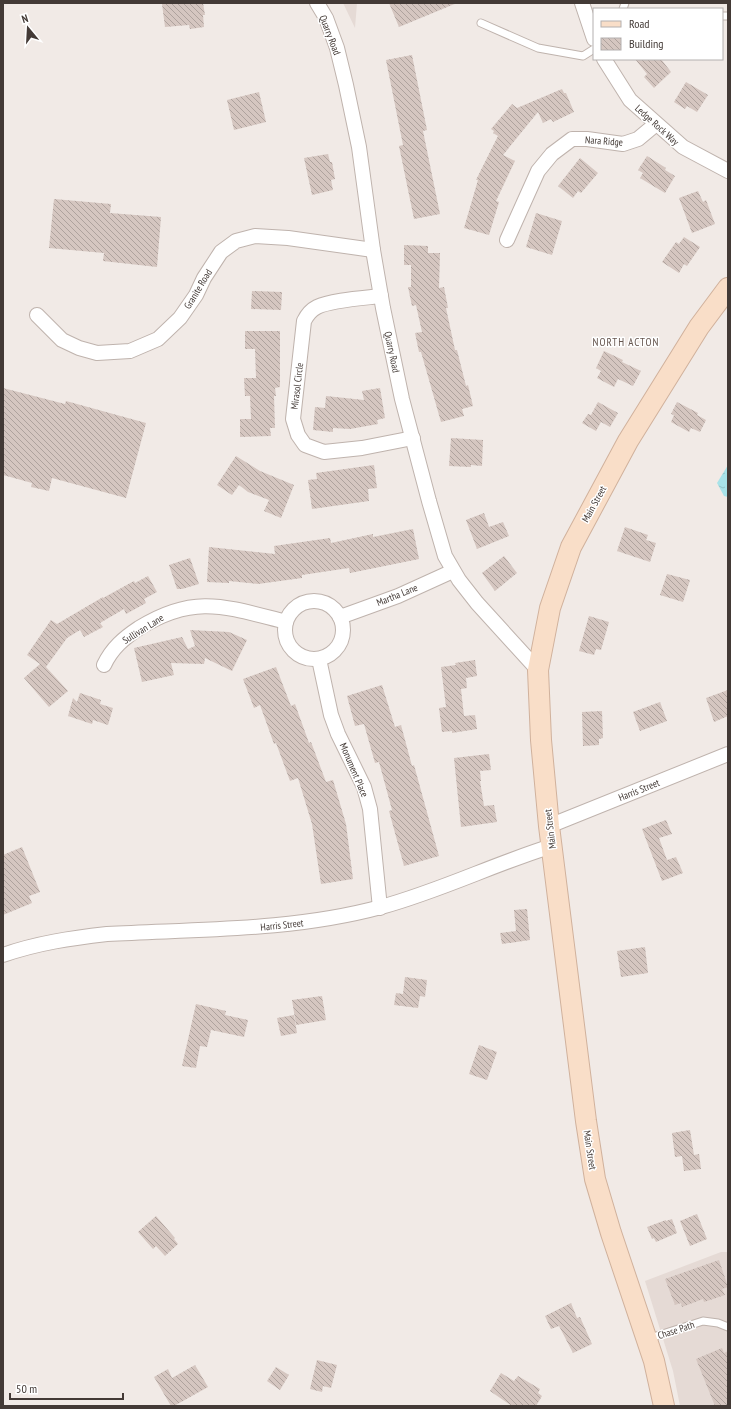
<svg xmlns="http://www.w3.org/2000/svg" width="731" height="1409" viewBox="0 0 731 1409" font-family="'PT Sans Narrow',sans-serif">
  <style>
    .residential { fill: #e5dad5 }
    .water { fill: url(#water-ripples) }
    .building { fill: url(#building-back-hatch) }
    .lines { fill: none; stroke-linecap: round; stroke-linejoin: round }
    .lane-casing { stroke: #bfb3ad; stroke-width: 9 }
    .street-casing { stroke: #bfb3ad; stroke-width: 16 }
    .secondary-casing { stroke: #d0b19c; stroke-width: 22 }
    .lane { stroke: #fff; stroke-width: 7 }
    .street { stroke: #fff; stroke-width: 14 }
    .secondary { stroke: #f9dec8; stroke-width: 20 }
    .labels { text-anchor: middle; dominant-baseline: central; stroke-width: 3; stroke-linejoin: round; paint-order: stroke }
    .street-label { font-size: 10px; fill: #433a36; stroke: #fff }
    .neighbourhood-label { font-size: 11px; letter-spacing: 1px; fill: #65554e; stroke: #fff }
  </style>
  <defs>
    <pattern id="water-ripples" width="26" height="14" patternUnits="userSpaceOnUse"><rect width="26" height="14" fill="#a8e3e9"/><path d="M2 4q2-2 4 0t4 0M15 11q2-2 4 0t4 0" fill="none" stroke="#92c4c8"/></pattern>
    <pattern id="building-back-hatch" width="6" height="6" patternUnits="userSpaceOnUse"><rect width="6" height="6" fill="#d5c6c0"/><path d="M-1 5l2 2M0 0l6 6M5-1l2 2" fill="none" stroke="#aea29d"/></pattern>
  </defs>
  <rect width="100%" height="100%" fill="#f1eae6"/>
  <g class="residential">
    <path d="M343,3H357L355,28L344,5Z"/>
    <path d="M721,1252H728V1406H680L673,1371L645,1281Z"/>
  </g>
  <path class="water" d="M728,465V497L724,496L717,483Z"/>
  <g class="building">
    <path d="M173,3H203L205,15H203L204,27L190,29L189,25L165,27L162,4Z"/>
    <path d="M389,3H457L399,27Z"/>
    <path d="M412,55L427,130L423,131L440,214L414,219L399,146L403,145L386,60Z"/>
    <path d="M635,59H661L671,72L654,88L644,77L647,74Z"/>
    <path d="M686,82L708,95L697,112L687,106L685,109L674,102Z"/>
    <path d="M562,89L564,93H566L574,112L553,122L551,119L543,123L538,112L503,155L515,161L496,201L499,202L489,235L464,228L478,180H476L498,136L493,133L494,131L491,129L512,104L517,108Z"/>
    <path d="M259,92L266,122L234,130L227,100Z"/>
    <path d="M328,154L330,162H332L335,179L331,180L333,190L312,195L304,158Z"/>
    <path d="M647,156L666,168L665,170L675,176L665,193L640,178L643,173L638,170Z"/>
    <path d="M580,158L598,173L581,193L578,191L573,198L558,186Z"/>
    <path d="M698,191L703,202L706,200L715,224L692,233L679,198Z"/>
    <path d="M54,199L111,204L110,213L161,217L157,267L103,261L104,253L49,248Z"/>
    <path d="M536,213L562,221L552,255L526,247Z"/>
    <path d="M684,237L700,247L687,266L684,264L679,273L662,262L676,242L679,244Z"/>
    <path d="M404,245L428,246V253H440L439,288L444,287L448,308H446L455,350H457L466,386L468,385L473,406L462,409L464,416L441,422L421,352H419L415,333L422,332L416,305L412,306L408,287H411V265H404Z"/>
    <path d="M252,291L282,292L281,310L251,309Z"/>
    <path d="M245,331H280V387L275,388L276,396H274L275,428H270L271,436L240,437V419H251L250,396H245L244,378H256L255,349H245Z"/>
    <path d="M604,351L623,360L622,362L641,371L633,386L618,379L614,387L597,378L601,371L596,368Z"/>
    <path d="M3,388L65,404L66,401L146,423L126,498L52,478L49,491L31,487L32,483L3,475Z"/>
    <path d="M380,388L385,418L377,420L378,424L350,429L333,428V432L313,430L315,407L325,408L326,396L364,400L362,391Z"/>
    <path d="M598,402L618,413L610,427L601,422L596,431L582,423L588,414L591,415Z"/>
    <path d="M677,402L698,413L697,415L706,420L700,432L691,428L689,432L671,422L674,415L671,414Z"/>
    <path d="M451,438L483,440L482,466L471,465V467L449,466Z"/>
    <path d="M236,456L260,471L294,485L281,518L264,511L269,500L248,492L239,485L232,495L217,485Z"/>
    <path d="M374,465L377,488L368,489L369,501L312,509L308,480L317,479L316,473Z"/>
    <path d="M484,513L489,527L503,522L509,536L477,549L466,520Z"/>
    <path d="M625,527L648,535L646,540L656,543L650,562L617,551Z"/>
    <path d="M413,529L419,559L350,573L349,568L302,575V578L258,584L229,581V583L207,582L209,547L275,554L274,546L330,538L331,543L373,534V537Z"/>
    <path d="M504,556L517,573L495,591L482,573Z"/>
    <path d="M190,558L199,584L182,589H177L169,565Z"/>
    <path d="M667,574L690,580L683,602L660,595Z"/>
    <path d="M148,576L157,592L144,599L146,603L126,614L124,609L100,623L103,627L84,637L80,630L67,638L46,667L68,691L49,707L24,678L40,664L27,655L51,620L57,624L103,597V598L134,581L135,583Z"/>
    <path d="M589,616L609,622L601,650L596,649L594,655L579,651Z"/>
    <path d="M190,630L229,632L247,640L232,671L205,658L204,664L171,663L174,675L142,682L134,648L182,637L188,649L195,646Z"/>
    <path d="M475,660L477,676L466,678L467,688L461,689L464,716L475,715L477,729L452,733V731L442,732L439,708L446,707L441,667L456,665L455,663Z"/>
    <path d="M276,667L291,706L295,704L309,743L311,742L326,782L333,780L346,824L353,879L321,884L312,824L298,778L290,781L276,743L274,744L260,705L254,708L243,679Z"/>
    <path d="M382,685L395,727L401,725L412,766L414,765L439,856L404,866L389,811L392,810L379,762L375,763L364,724L355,726L347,696Z"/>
    <path d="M728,690V716L714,722L706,698Z"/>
    <path d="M80,693L101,700L100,704L113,708L108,725L93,720L92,724L68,716L73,698L77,702Z"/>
    <path d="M660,702L667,721L640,731L633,712Z"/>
    <path d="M602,711L603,738L599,739V745L583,746L582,712Z"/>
    <path d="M489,754L491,770L480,771L481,781H480L484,806L494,805L497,822L461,827L454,758Z"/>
    <path d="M666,820L672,834L659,838L667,860L676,857L683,873L662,881L642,829Z"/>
    <path d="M22,847L40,892L29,896L32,903L3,915V855Z"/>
    <path d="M527,909L530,940L502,944L500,933L516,931L514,910Z"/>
    <path d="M645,947L648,973L621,977L617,951Z"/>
    <path d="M405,977L427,980L425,997L420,996L418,1008L394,1005L396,993L403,994Z"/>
    <path d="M322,996L326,1020L296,1025L292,1000Z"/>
    <path d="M196,1004L226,1011L225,1015L248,1020L244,1037L211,1030L207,1047L200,1046L196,1068L182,1066Z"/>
    <path d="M294,1015L297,1033L281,1036L277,1018Z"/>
    <path d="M479,1045L497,1052L487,1080L469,1074Z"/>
    <path d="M690,1130L694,1155L699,1154L701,1169L684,1171L682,1156L675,1157L672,1133Z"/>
    <path d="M697,1214L707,1239L690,1246L680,1221Z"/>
    <path d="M156,1216L175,1238L174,1239L178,1244L165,1256L156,1246L153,1249L138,1232Z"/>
    <path d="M672,1219L677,1233L656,1242L654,1238L652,1239L647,1227L666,1220V1221Z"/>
    <path d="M719,1260L728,1287L722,1289L725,1295L704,1302L703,1299L682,1307L681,1303L675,1305L665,1279Z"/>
    <path d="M571,1303L577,1318L580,1317L592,1344L573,1353L559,1326L551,1329L545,1316Z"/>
    <path d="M722,1348L724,1353L728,1351V1406H715L696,1359Z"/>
    <path d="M317,1360L337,1365L331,1388L323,1386L322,1392L310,1389Z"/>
    <path d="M195,1365L208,1387L174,1406H171L154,1377L168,1369L172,1378Z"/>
    <path d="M276,1367L289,1375L280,1390L267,1381Z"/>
    <path d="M501,1373L514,1381L518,1376L540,1389L538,1393L542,1396L536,1406H512L490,1391Z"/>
  </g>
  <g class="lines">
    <g class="lane-casing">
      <g id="lane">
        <path d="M623,9L625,3"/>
        <path d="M722,16H728"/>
        <path d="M481,23L538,48L583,56L594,49"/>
        <path d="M647,1339L703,1321L718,1323L728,1327"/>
      </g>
    </g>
    <g class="street-casing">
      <g id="street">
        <path d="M317,3L326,18L337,48L346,85L359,147L373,250L383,308L402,399L429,501L445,556L459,580L477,603L538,670"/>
        <path d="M582,3L594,39"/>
        <path d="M604,59L630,100L683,147L728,171"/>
        <path d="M507,240L538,171L552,154L572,139H587L623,144L638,139L656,124"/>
        <path d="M381,296C364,298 331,300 317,307C311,310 307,315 304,321L293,419L298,435L305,445L324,452L362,448L413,438"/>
        <path d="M37,315L62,340L79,348L97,353L130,351L158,339L180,318L196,295L204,278L221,252L236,241L255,236L288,238L373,250"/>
        <circle cx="314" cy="630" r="29"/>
        <path d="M340,617L398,596L453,571"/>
        <path d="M319,659L331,715L338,734L364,787L370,809L380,908"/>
        <path d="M104,665C112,648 124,638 139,628C195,593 227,607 286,622"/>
        <path d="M549,826L728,754"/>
        <path d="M3,955C37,943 72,938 107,934C199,929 292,931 381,907C440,891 494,864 552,846"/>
      </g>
    </g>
    <g class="secondary-casing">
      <path id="secondary" d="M664,1406L654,1361L611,1233L595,1179L586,1121L549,826L541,740L538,670L550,608L571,547L628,441L699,327L728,288"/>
    </g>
    <use href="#lane" class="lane"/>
    <use href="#street" class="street"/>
    <use href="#secondary" class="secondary"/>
  </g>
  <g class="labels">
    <g class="street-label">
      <text transform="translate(330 35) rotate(69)">Quarry Road</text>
      <text transform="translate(657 125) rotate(42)">Ledge Rock Way</text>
      <text transform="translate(604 141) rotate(4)">Nara Ridge</text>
      <text transform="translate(198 289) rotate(-59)">Granite Road</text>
      <text transform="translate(392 352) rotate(78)">Quarry Road</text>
      <text transform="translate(297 386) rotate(-83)">Mirasol Circle</text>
      <text transform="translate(594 504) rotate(-61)">Main Street</text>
      <text transform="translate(397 595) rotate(-22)">Martha Lane</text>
      <text transform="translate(143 629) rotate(-32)">Sullivan Lane</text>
      <text transform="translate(354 770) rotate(67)">Monument Place</text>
      <text transform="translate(639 790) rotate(-22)">Harris Street</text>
      <text transform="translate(550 829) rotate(-97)">Main Street</text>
      <text transform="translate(282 925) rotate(-6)">Harris Street</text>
      <text transform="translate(590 1150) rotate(81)">Main Street</text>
      <text transform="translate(676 1330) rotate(-18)">Chase Path</text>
    </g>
    <g class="neighbourhood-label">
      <text x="626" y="342">NORTH ACTON</text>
    </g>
  </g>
  <rect width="731" height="1409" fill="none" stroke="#433a36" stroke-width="8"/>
  <rect x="593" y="8" width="130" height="52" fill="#ffffff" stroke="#b4b0af"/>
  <rect x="601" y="21" width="20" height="6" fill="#f9dec8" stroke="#b4b0af"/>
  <text x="629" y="28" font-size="12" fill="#433a36">Road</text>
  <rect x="601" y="38" width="20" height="12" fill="url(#building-back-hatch)" stroke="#b4b0af"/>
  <text x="629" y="48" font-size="12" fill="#433a36">Building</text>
  <g transform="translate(28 28) rotate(342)" stroke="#ffffff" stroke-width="3" paint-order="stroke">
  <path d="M0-3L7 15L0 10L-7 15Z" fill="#433a36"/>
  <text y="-6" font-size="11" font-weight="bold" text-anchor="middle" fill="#433a36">N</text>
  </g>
  <path d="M10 1393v6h113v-6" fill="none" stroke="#433a36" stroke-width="2"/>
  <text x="16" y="1393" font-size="12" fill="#433a36" stroke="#ffffff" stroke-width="3" paint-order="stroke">50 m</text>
</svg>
